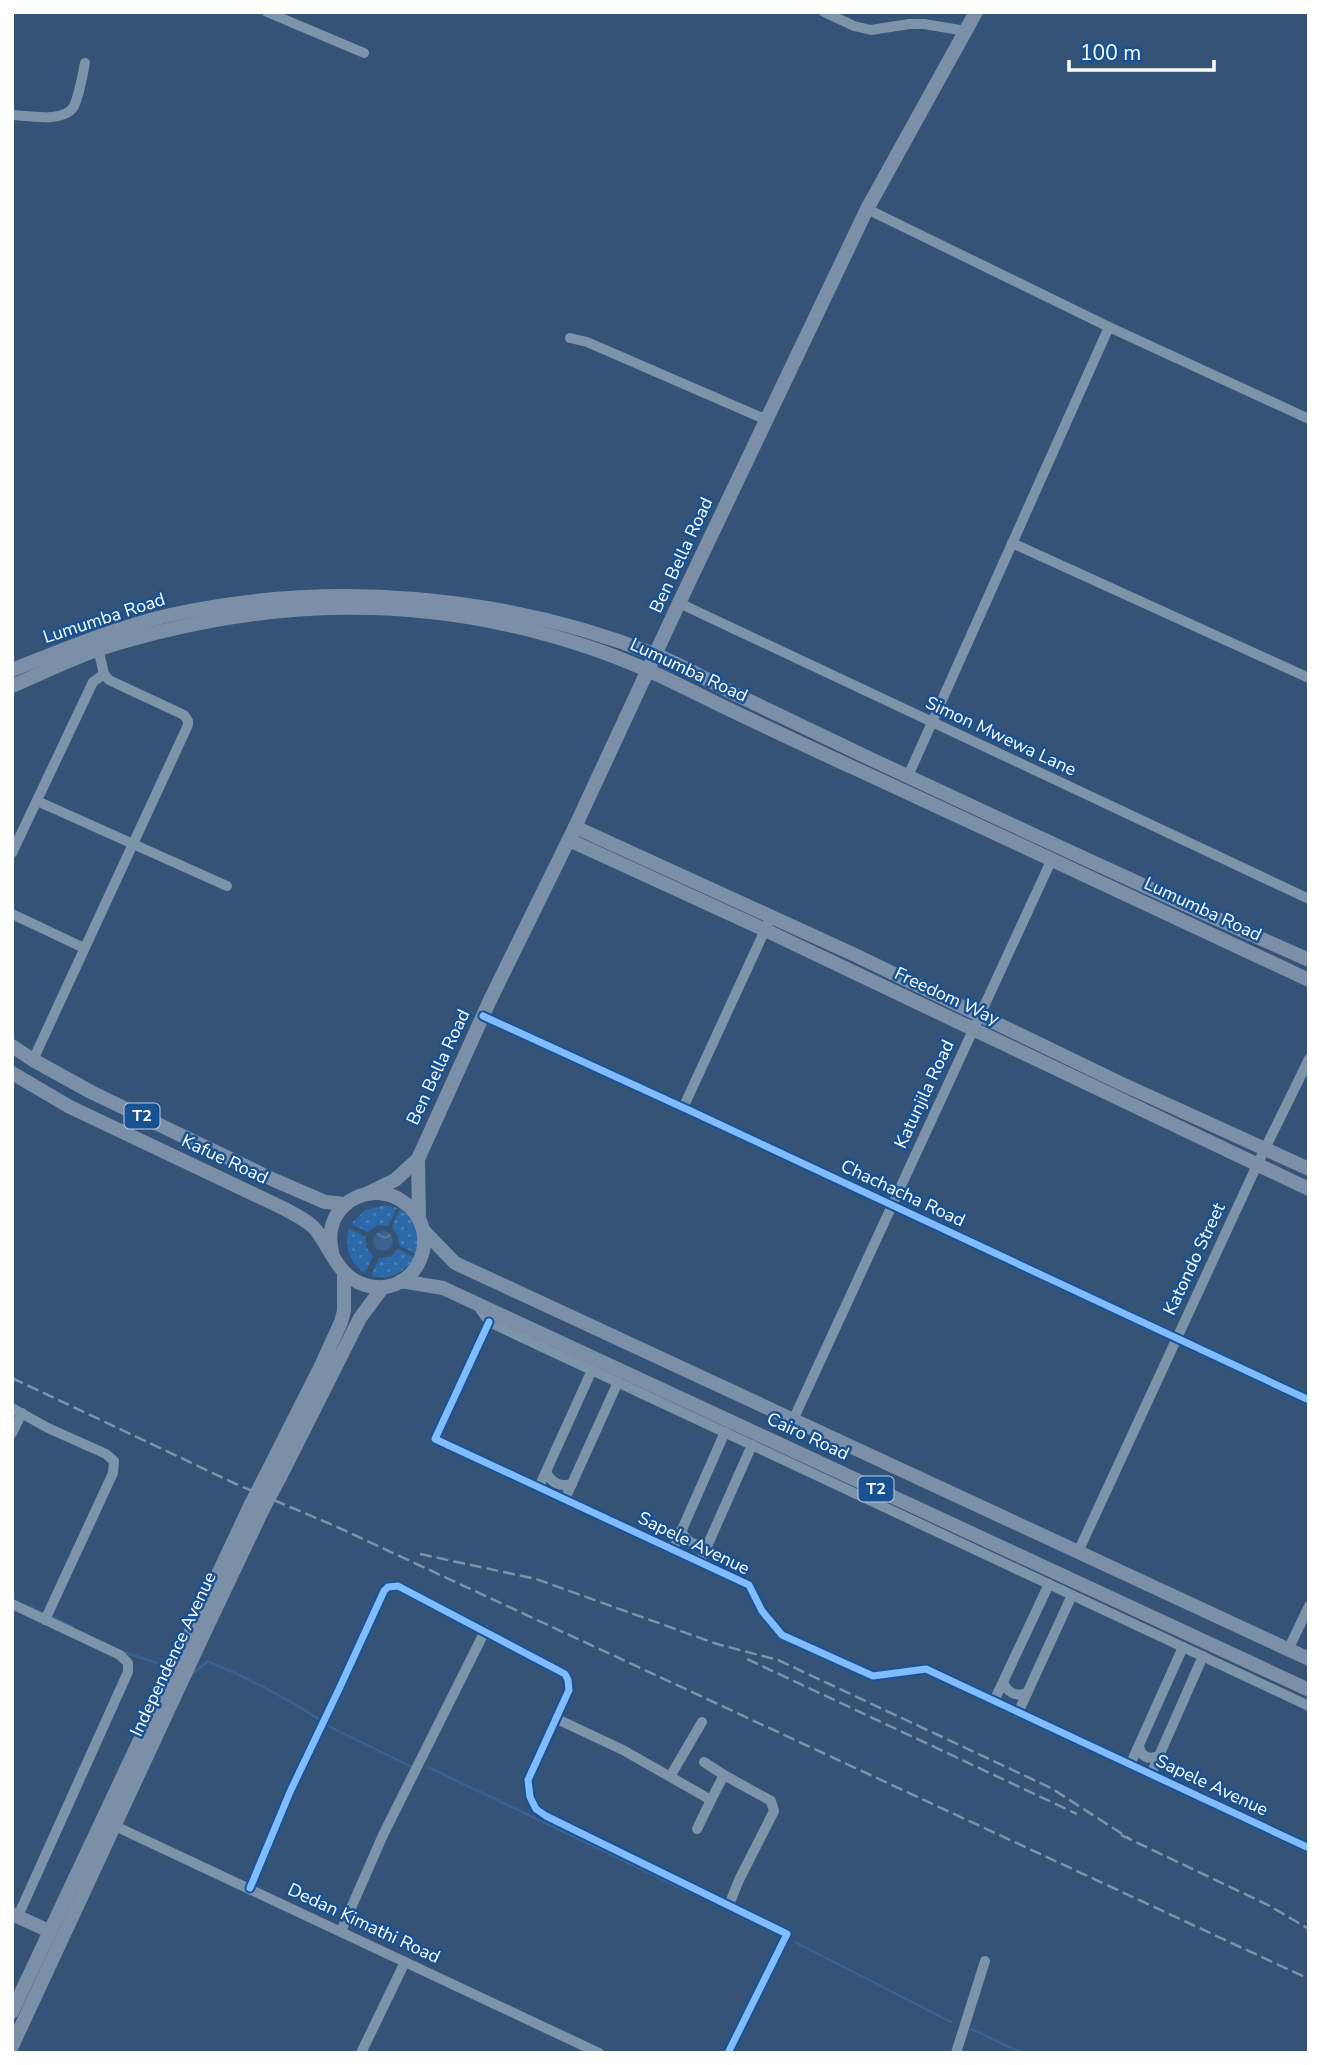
<svg xmlns="http://www.w3.org/2000/svg" width="1321" height="2065" viewBox="0 0 1321 2065" font-family="'Nunito Sans',sans-serif">
  <style>
    .grass { fill: url(#grass-dots) }
    .water { fill: url(#water-waves) }
    .lines { fill: none; stroke-linecap: round; stroke-linejoin: round }
    .stream { stroke: #3a6290; stroke-width: 2.5 }
    .minor { stroke: #7c93aa; stroke-width: 10 }
    .major { stroke: #7b8fa8; stroke-width: 14 }
    .rail { stroke: #7d92a9; stroke-width: 2.5; stroke-dasharray: 12 5; stroke-linecap: butt }
    .major-bridge { stroke: #7b8fa8; stroke-width: 14 }
    .cycleway-casing { stroke: #185293; stroke-width: 11 }
    .cycleway { stroke: #80bcff; stroke-width: 7 }
    .labels { text-anchor: middle; dominant-baseline: central; stroke-width: 5; stroke-linejoin: round; paint-order: stroke }
    .shield { fill: #185293; stroke: #bacbdf; stroke-width: 2 }
    .shield-label { font-size: 16px; font-weight: bold; fill: #fff }
    .street-label { font-size: 18px; fill: #fff; stroke: #185293 }
  </style>
  <defs>
    <pattern id="grass-dots" width="8" height="8" patternUnits="userSpaceOnUse" patternTransform="scale(1.75)"><rect width="8" height="8" fill="#2b69a9"/><path d="M2 2h.1M6 6h.1" fill="none" stroke="#4b80b6" stroke-width="1.8" stroke-linecap="round"/></pattern>
    <pattern id="water-waves" width="16" height="10" patternUnits="userSpaceOnUse" patternTransform="scale(1.75)"><rect width="16" height="10" fill="#3a6290"/><path d="M0 5q4-4 8 0t8 0" fill="none" stroke="#587aa1"/></pattern>
  </defs>
  <rect width="100%" height="100%" fill="#345377"/>
  <g class="grass">
    <path d="M385,1205L397,1208L388,1226L377,1225L368,1232L351,1224L365,1210Z"/>
    <path d="M400,1209C418,1222 419,1234 416,1254L399,1245L398,1236L392,1227Z"/>
    <path d="M349,1228L366,1237V1247L373,1256L365,1273C349,1262 344,1247 349,1228Z"/>
    <path d="M398,1249L415,1258C403,1273 391,1280 371,1276L379,1258L390,1257Z"/>
  </g>
  <circle class="water" cx="383" cy="1241" r="10"/>
  <g class="lines">
    <g class="stream">
      <path d="M31,1607L43,1613"/>
      <path d="M51,1616L73,1627"/>
      <path d="M123,1652L164,1665"/>
      <path d="M192,1674L208,1661C247,1678 285,1697 320,1720"/>
      <path d="M326,1725L412,1767"/>
      <path d="M428,1767L687,1891"/>
      <path d="M795,1942L951,2022"/>
      <path d="M971,2029L1022,2053"/>
    </g>
    <g class="minor">
      <path d="M267,12L364,53"/>
      <path d="M824,12L854,26L871,30L909,24H924L966,31"/>
      <path d="M12,115C29,116 65,123 74,106C80,93 82,77 85,63"/>
      <path d="M867,209L1109,327L1309,419"/>
      <path d="M570,338L587,342L767,420"/>
      <path d="M1012,543L1309,678"/>
      <path d="M679,603L1309,899"/>
      <path d="M908,776L1109,327"/>
      <path d="M37,801L227,886"/>
      <path d="M12,853L93,682L104,674L97,644"/>
      <path d="M12,914L84,948"/>
      <path d="M483,1016L695,1113L1309,1400"/>
      <path d="M33,1060L188,725V721L184,715L109,680L104,674"/>
      <path d="M683,1108L771,917"/>
      <path d="M476,1303L489,1322L1309,1706"/>
      <path d="M489,1322L435,1439L749,1585L762,1611L782,1635L873,1676L926,1669L1309,1848"/>
      <path d="M12,1408L48,1428L106,1454L114,1461L113,1473L45,1620"/>
      <path d="M793,1420L1052,859"/>
      <path d="M12,1433L22,1413"/>
      <path d="M546,1472C552,1483 559,1487 572,1484"/>
      <path d="M539,1487L592,1370"/>
      <path d="M565,1499L618,1382"/>
      <path d="M681,1530C687,1543 695,1547 708,1544"/>
      <path d="M673,1550L725,1432"/>
      <path d="M1078,1552L1257,1165L1309,1059"/>
      <path d="M700,1562L752,1445"/>
      <path d="M12,1604L120,1655L128,1663V1672L18,1916"/>
      <path d="M1288,1650L1309,1606"/>
      <path d="M1003,1682C1008,1693 1015,1697 1027,1693"/>
      <path d="M994,1701L1049,1584"/>
      <path d="M1018,1713L1072,1595"/>
      <path d="M557,1719L623,1750L711,1800L724,1775L771,1801L774,1811L739,1880L729,1905"/>
      <path d="M1139,1746C1141,1757 1148,1760 1159,1756"/>
      <path d="M704,1762L724,1775"/>
      <path d="M1130,1765L1183,1647"/>
      <path d="M1151,1774L1203,1656"/>
      <path d="M671,1775L702,1722"/>
      <path d="M115,1826L599,2053"/>
      <path d="M697,1829L711,1800"/>
      <path d="M250,1888L290,1792L340,1687L384,1591L388,1587L398,1586L565,1674L568,1680L569,1690L528,1780L530,1797L536,1809L546,1816L787,1934L728,2053"/>
      <path d="M341,1931L383,1835L485,1631"/>
      <path d="M361,2053L405,1962"/>
      <path d="M956,2053L985,1961"/>
    </g>
    <g class="major">
      <path d="M12,670C63,650 117,627 170,615C330,580 501,594 654,654C682,665 709,681 735,694C781,716 827,738 873,760C1018,828 1162,895 1309,960"/>
      <path d="M12,686C42,673 72,658 102,648C266,597 424,592 588,647C634,662 678,684 722,706C766,727 810,748 854,768C1006,838 1157,909 1309,980"/>
      <path d="M575,827L855,955L1120,1083L1309,1169"/>
      <path d="M569,840L765,930L1309,1189"/>
      <path d="M12,1046L33,1060L91,1092L274,1180L325,1202L346,1204"/>
      <path d="M12,1073L70,1107L285,1209C295,1215 308,1220 316,1230C331,1249 338,1277 365,1285C416,1301 448,1231 402,1201C375,1183 337,1197 331,1230C329,1239 331,1248 333,1257"/>
      <path d="M418,1159L419,1219"/>
      <path d="M366,1194L395,1180L418,1159L491,998L575,827L679,603L867,209L976,12"/>
      <path d="M425,1232L455,1263L1309,1659"/>
      <path d="M401,1281L443,1288L1309,1690"/>
      <path d="M269,1469L322,1364L341,1322L344,1311V1273"/>
      <path d="M280,1477L360,1318L383,1287"/>
      <path d="M12,1914L49,1931"/>
      <path d="M12,2012L251,1504"/>
      <path d="M12,2046L204,1633L263,1509"/>
    </g>
    <g class="rail">
      <path d="M12,1378L236,1484L335,1526L1309,1979"/>
      <path d="M420,1554L536,1579L717,1644L778,1660L1051,1788L1130,1839"/>
      <path d="M747,1659L1077,1814"/>
      <path d="M1121,1835L1268,1905L1309,1929"/>
    </g>
    <g class="major-bridge">
      <path d="M251,1504L269,1469"/>
      <path d="M263,1509L280,1477"/>
    </g>
    <g class="cycleway-casing">
      <g id="cycleway">
        <path d="M483,1016L695,1113L1309,1400"/>
        <path d="M489,1322L435,1439L749,1585L762,1611L782,1635L873,1676L926,1669L1309,1848"/>
        <path d="M250,1888L290,1792L340,1687L384,1591L388,1587L398,1586L565,1674L568,1680L569,1690L528,1780L530,1797L536,1809L546,1816L787,1934L728,2053"/>
      </g>
    </g>
    <use href="#cycleway" class="cycleway"/>
  </g>
  <g class="labels">
    <g class="shield">
      <rect x="124.5" y="1103.5" width="35" height="25" rx="5"/>
      <rect x="858.5" y="1476.5" width="35" height="25" rx="5"/>
    </g>
    <g class="shield-label">
      <text x="142" y="1116">T2</text>
      <text x="876" y="1489">T2</text>
    </g>
    <g class="street-label">
      <text transform="translate(681 555) rotate(-65)">Ben Bella Road</text>
      <text transform="translate(104 618) rotate(-18)">Lumumba Road</text>
      <text transform="translate(689 670) rotate(25)">Lumumba Road</text>
      <text transform="translate(1001 736) rotate(25)">Simon Mwewa Lane</text>
      <text transform="translate(1203 909) rotate(25)">Lumumba Road</text>
      <text transform="translate(947 996) rotate(25)">Freedom Way</text>
      <text transform="translate(438 1067) rotate(-65)">Ben Bella Road</text>
      <text transform="translate(924 1094) rotate(-65)">Katunjila Road</text>
      <text transform="translate(225 1159) rotate(25)">Kafue Road</text>
      <text transform="translate(903 1193) rotate(25)">Chachacha Road</text>
      <text transform="translate(1194 1259) rotate(-65)">Katondo Street</text>
      <text transform="translate(808 1436) rotate(25)">Cairo Road</text>
      <text transform="translate(694 1543) rotate(26)">Sapele Avenue</text>
      <text transform="translate(173 1654) rotate(-65)">Independence Avenue</text>
      <text transform="translate(1212 1785) rotate(25)">Sapele Avenue</text>
      <text transform="translate(364 1923) rotate(25)">Dedan Kimathi Road</text>
    </g>
  </g>
  <rect width="1321" height="2065" fill="none" stroke="#ffffff" stroke-width="28"/>
  <path d="M1069 60v10h145v-10" fill="none" stroke="#ffffff" stroke-width="3.5"/>
  <text x="1080" y="60" font-size="21" fill="#ffffff" stroke="#185293" stroke-width="5" paint-order="stroke">100 m</text>
</svg>
